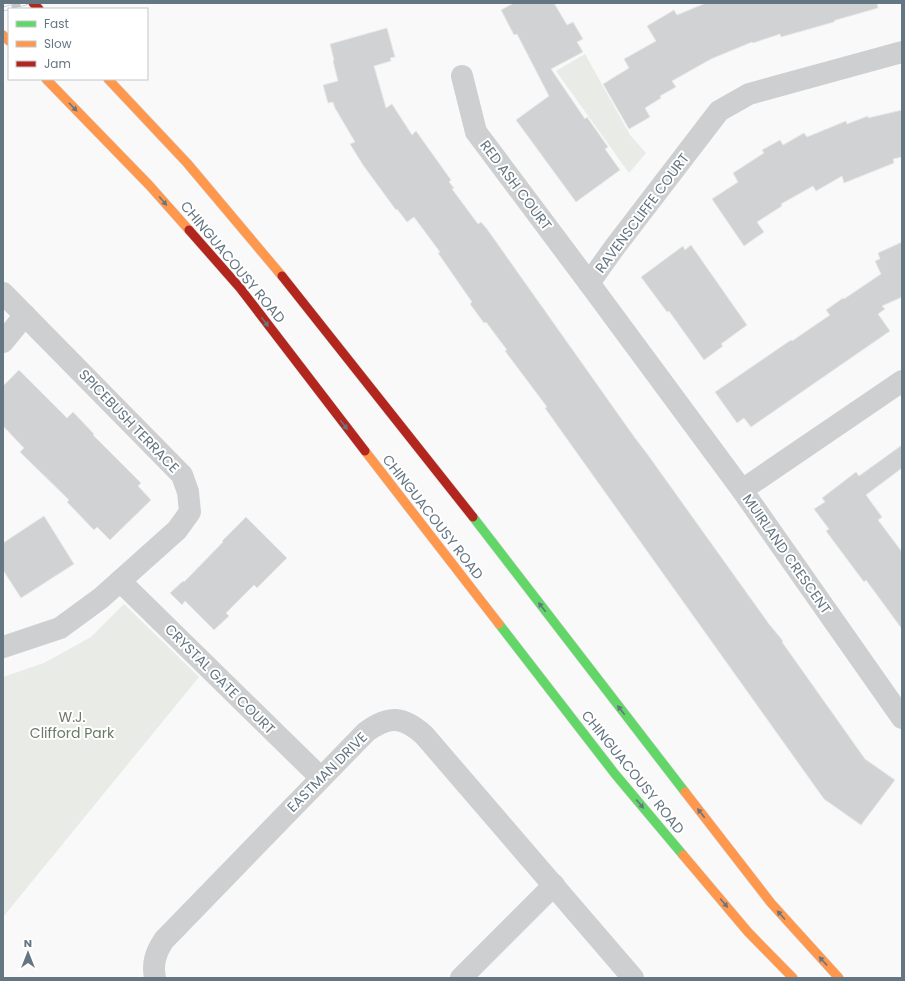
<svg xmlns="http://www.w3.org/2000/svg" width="905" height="981" viewBox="0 0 905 981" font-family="Poppins,sans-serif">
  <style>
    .green { fill: #e8ebe6 }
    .building { fill: #d0d2d3; stroke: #e8e8e8 }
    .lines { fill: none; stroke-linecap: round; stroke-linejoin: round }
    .fast-casing { stroke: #d5d6d7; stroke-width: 10 }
    .slow-casing { stroke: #d5d6d7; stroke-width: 10 }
    .jam-casing { stroke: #d5d6d7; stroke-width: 10 }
    .street { stroke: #cecfd0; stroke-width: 22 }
    .fast { stroke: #63d668; stroke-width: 9 }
    .slow { stroke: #ff974d; stroke-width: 9 }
    .jam { stroke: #b3261e; stroke-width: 9 }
    .rail-casing { stroke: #c3c5c6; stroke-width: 4.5 }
    .rail { stroke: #fff; stroke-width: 3; stroke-dasharray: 9; stroke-linecap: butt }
    .oneway { fill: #657683 }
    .labels { text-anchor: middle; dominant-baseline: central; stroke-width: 4; stroke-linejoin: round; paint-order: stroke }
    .street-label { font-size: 14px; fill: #657683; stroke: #fff }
    .park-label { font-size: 14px; fill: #687a64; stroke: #fff }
  </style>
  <rect width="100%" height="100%" fill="#f9f9f9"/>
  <g class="green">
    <path d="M585,54L630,135L646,153L629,173L556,71Z"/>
    <path d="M124,604L199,677L3,917V677L44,663L91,637Z"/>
  </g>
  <g class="building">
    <path d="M514,3H554L567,25L573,22L583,39L577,42L583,52L551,69L585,119L587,117L608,147L605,149L620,170L576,202L516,120L549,96L517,34L514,35L501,10Z"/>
    <path d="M706,3H877L878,8L836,20L834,21V22L781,37L780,34L753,43L752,42L711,59L672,81L676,87L660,96L661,98L645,108L650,117L629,129L603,84L629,68L624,59L656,41L647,26L674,10L677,15Z"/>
    <path d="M387,28L395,57L390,58L391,61L374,66L386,108L392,104L412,135L416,131L451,180L449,182L454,188L452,189L478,224L481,222L487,229L635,438L648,455L769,624L783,641L782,642L865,759L895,780L861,825L824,799L562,432L545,408L547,407L505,351L507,350L486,322L484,323L470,304L472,302L438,253L440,252L414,217L407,222L397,209L396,210L363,165L350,144L355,142L335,108L333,102L328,103L323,85L338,81L333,61L334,60L330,44Z"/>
    <path d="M902,110V157L893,159L894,163L844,183L842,176L816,191L813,186L781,204L782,206L757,222L764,232L744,246L712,199L738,182L733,173L764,153L762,150L780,140L783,145L804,133L807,137L846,121L847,124L868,116V118Z"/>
    <path d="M902,242V297L882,306L885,309L878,314L890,331L751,427L744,418L737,423L715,392L791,340L792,341L830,315L826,310L843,298L844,299L881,274L875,261L880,259L878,253Z"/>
    <path d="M691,245L747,325L721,344L723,346L704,360L669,311L667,312L641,277L683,246L685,250Z"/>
    <path d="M19,370L67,418L73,412L94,434L93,435L141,483L138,486L151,500L110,540L97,527L94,530L67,502L69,500L20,452L24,448L3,426V386Z"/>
    <path d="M902,445V468L866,495L882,517L878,520L902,552V629L866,580L864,582L826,531L829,529L814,509L825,502L822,498L856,472L859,476Z"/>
    <path d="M44,516L74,564L21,598L3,570V543Z"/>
    <path d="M246,517L287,558L257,588L254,585L226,613L229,616L214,630L185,601L182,605L170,593L183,581L184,582L223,542L222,541Z"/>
  </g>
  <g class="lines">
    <g class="fast-casing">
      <g id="fast">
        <path d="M473,517L685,792"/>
        <path d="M499,624L615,774L683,855"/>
      </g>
    </g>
    <g class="slow-casing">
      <g id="slow">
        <path d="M3,35L9,41"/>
        <path d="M46,79L149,185L189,230"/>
        <path d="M108,79L187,163L282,276"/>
        <path d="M365,451L499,624"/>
        <path d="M685,792L771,903L839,978"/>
        <path d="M683,855L748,932L793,978"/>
      </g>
    </g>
    <g class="jam-casing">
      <g id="jam">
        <path d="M33,3L39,9"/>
        <path d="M189,230L240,288L365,451"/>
        <path d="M282,276L473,517"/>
      </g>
    </g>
    <g class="street">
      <path d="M462,76L476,132L589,283"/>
      <path d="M3,293L182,475L188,492L190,512L177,530L101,598L60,628L3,647"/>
      <path d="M3,342L25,315"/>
      <path d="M902,381L742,490L902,718"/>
      <path d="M742,490L589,283L614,248L719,111L749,94L902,52"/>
      <path d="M120,581L320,777"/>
      <path d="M155,978C152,963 156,952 164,940L366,732C389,715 403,716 424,735L633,978"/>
      <path d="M461,978L554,885"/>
    </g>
    <use href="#fast" class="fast"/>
    <use href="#slow" class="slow"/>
    <use href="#jam" class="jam"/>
    <g class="rail-casing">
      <path id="rail" d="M3,9L26,3"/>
    </g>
    <use href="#rail" class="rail"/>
  </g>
  <defs><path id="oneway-solid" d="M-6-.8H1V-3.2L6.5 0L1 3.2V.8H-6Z"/></defs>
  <g class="oneway">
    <use href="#oneway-solid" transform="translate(73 107) rotate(46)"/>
    <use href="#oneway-solid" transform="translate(163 201) rotate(49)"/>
    <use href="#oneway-solid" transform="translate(265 322) rotate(53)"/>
    <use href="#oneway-solid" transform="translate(344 425) rotate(53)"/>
    <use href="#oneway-solid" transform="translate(542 607) rotate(-128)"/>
    <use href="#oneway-solid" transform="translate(621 710) rotate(-128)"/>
    <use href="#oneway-solid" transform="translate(640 804) rotate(50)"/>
    <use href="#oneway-solid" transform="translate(701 813) rotate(-128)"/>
    <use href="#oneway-solid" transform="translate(724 903) rotate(50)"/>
    <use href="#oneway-solid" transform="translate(781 915) rotate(-132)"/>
    <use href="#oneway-solid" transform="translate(823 961) rotate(-133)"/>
  </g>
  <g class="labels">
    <g class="street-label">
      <text transform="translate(516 185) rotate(53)">RED ASH COURT</text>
      <text transform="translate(642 213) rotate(-53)">RAVENSCLIFFE COURT</text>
      <text transform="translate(233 262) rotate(50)">CHINGUACOUSY ROAD</text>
      <text transform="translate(129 421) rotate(46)">SPICEBUSH TERRACE</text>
      <text transform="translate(433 517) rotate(52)">CHINGUACOUSY ROAD</text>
      <text transform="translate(787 554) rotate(55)">MUIRLAND CRESCENT</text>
      <text transform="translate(220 679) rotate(45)">CRYSTAL GATE COURT</text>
      <text transform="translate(327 772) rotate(-45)">EASTMAN DRIVE</text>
      <text transform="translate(633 772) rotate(51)">CHINGUACOUSY ROAD</text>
    </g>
    <g class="park-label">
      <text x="72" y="717">W.J.<tspan x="72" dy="16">Clifford Park</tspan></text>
    </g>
  </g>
  <rect width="905" height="981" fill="none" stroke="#657683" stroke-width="8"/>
  <rect x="8" y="8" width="140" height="72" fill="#ffffff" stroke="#c1c8cd"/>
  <rect x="16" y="21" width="20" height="6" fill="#63d668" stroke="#c1c8cd"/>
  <text x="44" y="28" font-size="12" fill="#657683">Fast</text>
  <rect x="16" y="41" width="20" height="6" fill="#ff974d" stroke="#c1c8cd"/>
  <text x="44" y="48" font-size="12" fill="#657683">Slow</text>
  <rect x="16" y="61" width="20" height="6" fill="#b3261e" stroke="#c1c8cd"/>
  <text x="44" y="68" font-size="12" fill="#657683">Jam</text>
  <g transform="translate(28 953)" stroke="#ffffff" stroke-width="3" paint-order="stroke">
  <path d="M0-3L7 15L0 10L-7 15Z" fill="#657683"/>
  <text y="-6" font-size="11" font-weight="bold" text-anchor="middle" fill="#657683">N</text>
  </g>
</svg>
